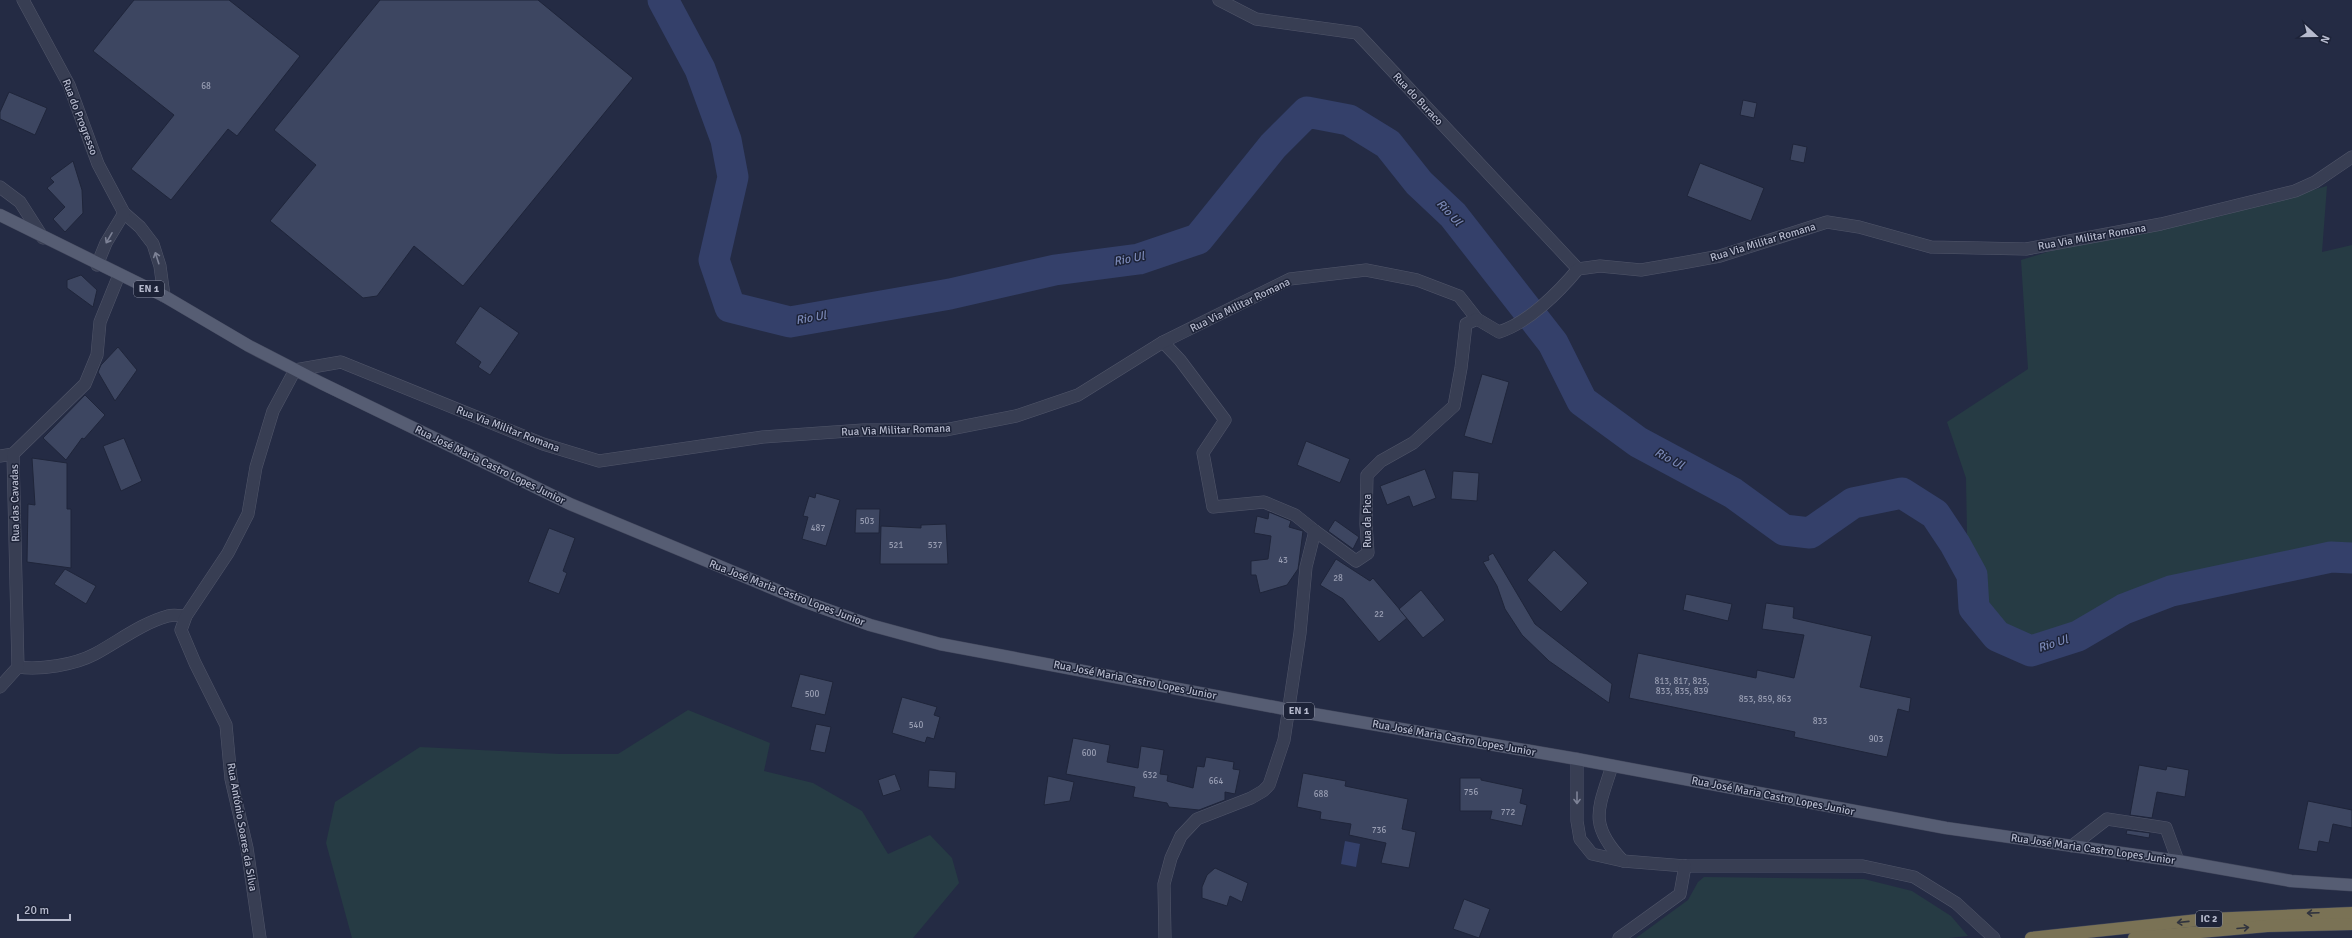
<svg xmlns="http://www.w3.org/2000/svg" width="2352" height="938" viewBox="0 0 2352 938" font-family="Signika,sans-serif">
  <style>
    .green { fill: #263b44 }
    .water { fill: #34406a }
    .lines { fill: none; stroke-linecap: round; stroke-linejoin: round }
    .river { stroke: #34406a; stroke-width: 31 }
    .building { fill: #3d4661; stroke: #1f253a }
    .minor-casing { stroke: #51566a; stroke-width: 13 }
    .major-casing { stroke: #42475c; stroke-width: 13 }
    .highway-casing { stroke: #40465a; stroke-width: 13 }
    .minor { stroke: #383e53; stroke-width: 12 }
    .major { stroke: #565d73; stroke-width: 12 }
    .highway { stroke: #7a7255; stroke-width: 12 }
    .oneway { stroke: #7d8296 }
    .oneway2 { stroke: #30333e }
    .labels { text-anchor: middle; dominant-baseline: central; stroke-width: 3; stroke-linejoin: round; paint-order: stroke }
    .number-label { font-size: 9px; fill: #989db2 }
    .shield { fill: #1d2338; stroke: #888da0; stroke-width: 1 }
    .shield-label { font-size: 10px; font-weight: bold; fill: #b6bacd }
    .street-label { font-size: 11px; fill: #b6bacd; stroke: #1d2338 }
    .water-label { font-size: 12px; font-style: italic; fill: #7b89b7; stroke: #1d2338 }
  </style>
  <rect width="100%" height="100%" fill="#242b44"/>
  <g class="green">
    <path d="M2327,186L2322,252L2352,245V551L2306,554L2226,574L2157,588L2059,635L2031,645L2008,635L1987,616L1980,601L1975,564L1967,534L1966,478L1947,422L2028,369L2021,260L2054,250L2217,217Z"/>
    <path d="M688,710L770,743L764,771L813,783L862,811L888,854L930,835L952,858L959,883L913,938H352L326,843L335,802L420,747L560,754H618Z"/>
    <path d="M1704,877L1864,879L1912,891L1951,916L1968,936L1949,938H1636L1688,900L1698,882Z"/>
  </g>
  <path class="water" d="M1345,841L1360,844L1356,867L1341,864Z"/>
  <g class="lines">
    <path class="river" d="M663,0L700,69L726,140L733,177L714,260L730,307L790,322L950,294L1055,270L1139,259L1198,239L1273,146L1307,112L1349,120L1388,144L1419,183L1453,215L1553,343L1582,401L1638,442L1733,493L1784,530L1810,533L1853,503L1902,493L1935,514L1955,544L1972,575L1974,608L1997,636L2031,651L2078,636L2124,609L2171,591L2331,557L2352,558"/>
  </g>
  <g class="building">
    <path d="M134,0H229L300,56L237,136L228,129L171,200L131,169L174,115L93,51Z"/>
    <path d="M380,0H538L633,78L463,286L414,246L377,296L363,298L270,221L316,165L274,130Z"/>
    <path d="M9,92L47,108L35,135L0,119V112Z"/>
    <path d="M1743,100L1757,103L1754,118L1740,115Z"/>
    <path d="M1793,144L1807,147L1804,163L1790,160Z"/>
    <path d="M73,161L82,190L83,213L65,232L53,219L65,207L47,188L54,182L50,178Z"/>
    <path d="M1700,163L1764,188L1751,221L1687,196Z"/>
    <path d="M81,275L97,290L93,307L67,288V280Z"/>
    <path d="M480,306L519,333L490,375L478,367L481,362L455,343Z"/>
    <path d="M118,347L137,370L115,401L98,372L101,365Z"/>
    <path d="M1482,374L1509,382L1492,444L1464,436Z"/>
    <path d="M85,395L105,415L84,439L82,438L66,460L43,438Z"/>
    <path d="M124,438L142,481L121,491L103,446Z"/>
    <path d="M1306,441L1350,459L1340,483L1297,465Z"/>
    <path d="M32,458L67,463V509H71V568L27,562L28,504L35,505Z"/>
    <path d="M1425,469L1436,498L1413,507L1409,496L1387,505L1380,486Z"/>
    <path d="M1453,471L1479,473L1477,501L1451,499Z"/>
    <path d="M816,493L840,500L826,546L802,539L808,517L803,516L809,496L815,498Z"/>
    <path d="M856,509H880L879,533H855Z"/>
    <path d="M1269,512L1291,521L1289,527L1303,531L1299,562L1298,569L1287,585L1260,593L1256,575H1251V561L1268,559L1271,536L1254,533L1257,516L1268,519Z"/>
    <path d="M1335,520L1359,537L1353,549L1328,531Z"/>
    <path d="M946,524L948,564H880L881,526L921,528V525Z"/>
    <path d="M549,528L575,538L563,571L567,573L559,594L528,582Z"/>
    <path d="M1554,550L1588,583L1561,612L1527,580Z"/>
    <path d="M1493,553L1535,624L1612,684L1609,703L1549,661L1522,635L1505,609L1497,586L1483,562L1489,560L1488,556Z"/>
    <path d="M1336,559L1370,581L1373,578L1407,618L1379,642L1343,599L1320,585Z"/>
    <path d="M65,569L96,586L86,604L54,584Z"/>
    <path d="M1421,590L1445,620L1423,638L1399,609Z"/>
    <path d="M1686,594L1732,604L1728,621L1683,610Z"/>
    <path d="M1766,603L1794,607L1793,618L1872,636L1860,687L1911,698L1909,712L1898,709L1887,757L1794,737L1795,732L1629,698L1638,653L1756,678L1757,670L1794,678L1804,635L1762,629Z"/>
    <path d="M800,674L833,682L825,715L791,707Z"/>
    <path d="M902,697L937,707L934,715L940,717L934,739L927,737L925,743L892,733Z"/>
    <path d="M816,724L831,727L825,753L810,750Z"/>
    <path d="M1073,738L1110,745L1107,762L1138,768L1141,746L1164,750L1160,774L1168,775L1167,781L1193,788L1197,766L1204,767L1206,757L1234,762L1233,769L1240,770L1235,794L1225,792V800L1199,810L1169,807L1167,803L1133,797L1135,787L1066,774Z"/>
    <path d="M2139,765L2166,770L2167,766L2189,770L2185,797L2157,792L2152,818L2130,815Z"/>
    <path d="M929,770L956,772L955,789L928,787Z"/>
    <path d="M1303,773L1346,781L1345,786L1408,799L1402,829L1416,832L1409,868L1381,863L1386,843L1349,835L1351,824L1320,819L1321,812L1297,807Z"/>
    <path d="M895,774L901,790L883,796L878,780Z"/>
    <path d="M1048,776L1074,782L1070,801L1044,805Z"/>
    <path d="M1460,778H1481V780L1523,789L1520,803L1527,805L1522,826L1490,819L1492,811H1460Z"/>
    <path d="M2308,801L2352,810V828L2333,824L2329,843L2319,841L2317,852L2298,849Z"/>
    <path d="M2127,830L2150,833L2149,838L2126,834Z"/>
    <path d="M1215,868L1248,883L1242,902L1230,896L1227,906L1202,898V887L1207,875Z"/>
    <path d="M1464,899L1490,909L1479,938L1453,929Z"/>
  </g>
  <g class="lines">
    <g class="minor-casing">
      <g id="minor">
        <path d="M23,0L69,85L98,164L124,213L140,227L153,244L160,266L164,296"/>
        <path d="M1219,0L1256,19L1357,33L1578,269"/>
        <path d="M0,187L20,202L43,238"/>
        <path d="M97,265L106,243L124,213"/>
        <path d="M1163,342L1180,360L1225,420L1203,453L1213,507L1264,502L1295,515L1315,531"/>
        <path d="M0,456L13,454"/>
        <path d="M18,667C41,670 74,665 95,654C119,641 142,623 168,616C174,614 181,616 186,616"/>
        <path d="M0,687L18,667L13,454L85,384L97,355L100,322L119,275"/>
        <path d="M1577,759V821L1580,839L1592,854L1623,861L1685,866H1863L1914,877L1956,903L1994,938"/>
        <path d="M1612,766C1598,810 1588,824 1623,861"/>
        <path d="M2072,846L2107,819L2166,828L2178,861"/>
        <path d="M260,938L247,848L231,779L226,725L195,663L181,630L186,616L228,553L248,514L256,467L273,411L295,370L341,362L543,444L599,461L763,437L863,430H945L1016,416L1078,395L1163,342L1290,279L1366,270L1417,280L1459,296L1477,319L1499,332C1528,323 1559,292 1578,269L1600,266L1641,270L1682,263L1720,256L1827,222L1859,227L1931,247L2026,249L2161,224L2295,191L2315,182L2352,157"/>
        <path d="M1165,938L1164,884L1171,858L1181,836L1197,819L1251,798L1263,791L1269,785L1284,740L1300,633L1306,567L1315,531L1356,561L1368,553L1366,524L1367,475L1381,461L1413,443L1454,406L1461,368L1466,324L1477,319"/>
        <path d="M1619,938L1680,894L1685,866"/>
      </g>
    </g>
    <g class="major-casing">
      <path id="major" d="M0,215L164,296L249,346L321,383L570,504L803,601L870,625L940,644L1290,710L1577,759L1946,828L2178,861L2291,881L2352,885"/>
    </g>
    <g class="highway-casing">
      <g id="highway">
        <path d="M2031,938L2208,919L2352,913"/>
        <path d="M2134,938L2267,926L2352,924"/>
      </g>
    </g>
    <use href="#minor" class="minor"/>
    <use href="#major" class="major"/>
    <use href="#highway" class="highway"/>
  </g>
  <defs><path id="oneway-shaft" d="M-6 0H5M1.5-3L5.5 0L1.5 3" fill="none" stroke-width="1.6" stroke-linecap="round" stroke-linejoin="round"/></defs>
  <g class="oneway">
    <use href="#oneway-shaft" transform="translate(109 238) rotate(120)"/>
    <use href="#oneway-shaft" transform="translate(157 258) rotate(-108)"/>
    <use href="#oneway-shaft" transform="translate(1577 798) rotate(90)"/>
  </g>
  <g class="oneway2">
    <use href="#oneway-shaft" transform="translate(2313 913) rotate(178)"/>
    <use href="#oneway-shaft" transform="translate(2183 922) rotate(174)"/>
    <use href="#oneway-shaft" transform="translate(2243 928) rotate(-5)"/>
  </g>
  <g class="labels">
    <g class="number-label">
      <text x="206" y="86">68</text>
      <text x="867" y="521">503</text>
      <text x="818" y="528">487</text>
      <text x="896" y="545">521</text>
      <text x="935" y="545">537</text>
      <text x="1283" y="560">43</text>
      <text x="1338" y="578">28</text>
      <text x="1379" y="614">22</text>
      <text x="1682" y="681">813, 817, 825,<tspan x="1682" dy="10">833, 835, 839</tspan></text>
      <text x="812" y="694">500</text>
      <text x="1765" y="699">853, 859, 863</text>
      <text x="1820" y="721">833</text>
      <text x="916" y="725">540</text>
      <text x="1876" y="739">903</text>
      <text x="1089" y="753">600</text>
      <text x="1150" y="775">632</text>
      <text x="1216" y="781">664</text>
      <text x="1471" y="792">756</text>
      <text x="1321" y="794">688</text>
      <text x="1508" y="812">772</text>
      <text x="1379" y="830">736</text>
    </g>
    <g class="shield">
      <rect x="134" y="281" width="30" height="16" rx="3"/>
      <rect x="1284" y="703" width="30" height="16" rx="3"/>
      <rect x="2196" y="911" width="26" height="16" rx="3"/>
    </g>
    <g class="shield-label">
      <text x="149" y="289">EN 1</text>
      <text x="1299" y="711">EN 1</text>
      <text x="2209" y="919">IC 2</text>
    </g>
    <g class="street-label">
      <text transform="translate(1418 99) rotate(47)">Rua do Buraco</text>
      <text transform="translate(80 117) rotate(69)">Rua do Progresso</text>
      <text transform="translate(2092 237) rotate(-10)">Rua Via Militar Romana</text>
      <text transform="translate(1763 242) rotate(-17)">Rua Via Militar Romana</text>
      <text transform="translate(1240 305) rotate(-26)">Rua Via Militar Romana</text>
      <text transform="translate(508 429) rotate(21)">Rua Via Militar Romana</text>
      <text transform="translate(896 430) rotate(-2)">Rua Via Militar Romana</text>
      <text transform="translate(490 465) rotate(26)">Rua José Maria Castro Lopes Junior</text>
      <text transform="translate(15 503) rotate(-91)">Rua das Cavadas</text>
      <text transform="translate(1367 521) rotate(-90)">Rua da Pica</text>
      <text transform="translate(787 593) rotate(21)">Rua José Maria Castro Lopes Junior</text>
      <text transform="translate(1135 680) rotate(11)">Rua José Maria Castro Lopes Junior</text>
      <text transform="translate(1454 738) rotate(10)">Rua José Maria Castro Lopes Junior</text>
      <text transform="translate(1773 796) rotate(11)">Rua José Maria Castro Lopes Junior</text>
      <text transform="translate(242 827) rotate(80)">Rua António Soares da Silva</text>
      <text transform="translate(2093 849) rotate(8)">Rua José Maria Castro Lopes Junior</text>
    </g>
    <g class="water-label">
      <text transform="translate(1449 213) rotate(47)">Rio Ul</text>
      <text transform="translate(1129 259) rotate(-11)">Rio Ul</text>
      <text transform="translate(811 318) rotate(-10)">Rio Ul</text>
      <text transform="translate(1669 459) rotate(28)">Rio Ul</text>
      <text transform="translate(2053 644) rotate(-18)">Rio Ul</text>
    </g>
  </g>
  <g transform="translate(2316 36) rotate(111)" stroke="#1d2338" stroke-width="3" paint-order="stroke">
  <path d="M0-3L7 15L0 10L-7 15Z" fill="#b6bacd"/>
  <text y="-6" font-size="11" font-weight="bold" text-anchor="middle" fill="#b6bacd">N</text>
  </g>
  <path d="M18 914v6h52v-6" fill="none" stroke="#b6bacd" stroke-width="2"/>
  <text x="24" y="914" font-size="12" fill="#b6bacd" stroke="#1d2338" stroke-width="3" paint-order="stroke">20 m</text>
</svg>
